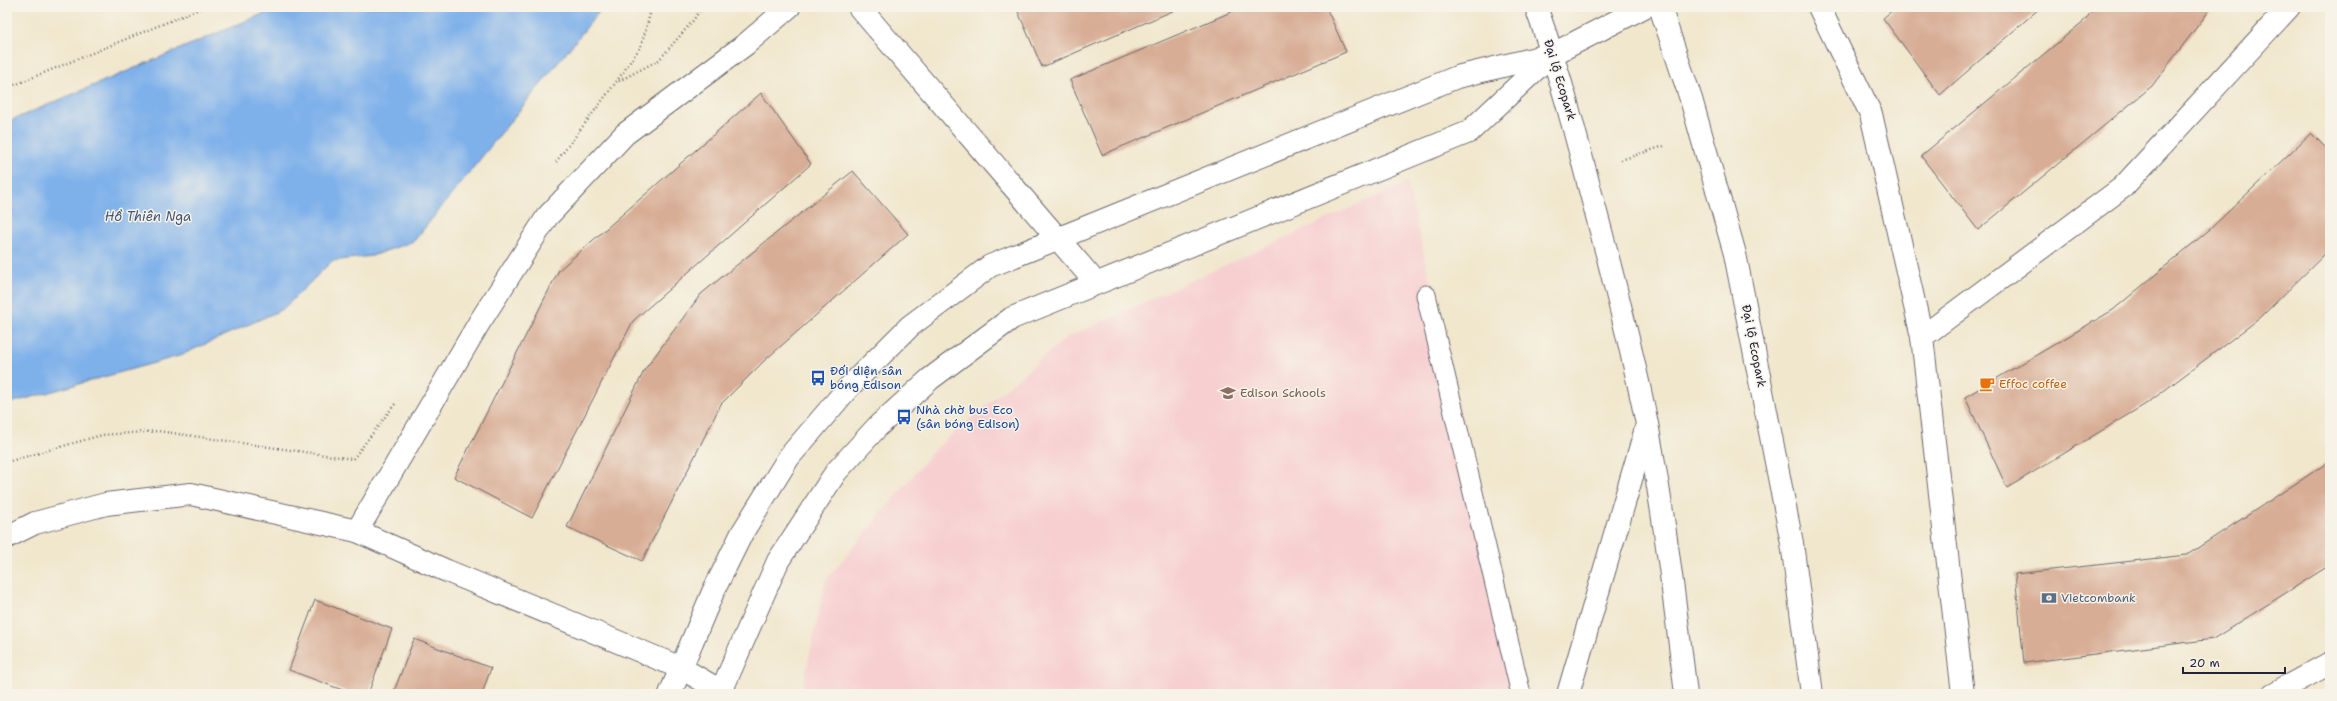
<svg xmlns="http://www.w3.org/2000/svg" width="2337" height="701" viewBox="0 0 2337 701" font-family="'Shantell Sans',sans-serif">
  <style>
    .built { fill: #f7cfd0 }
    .water { fill: #7eb0ea; stroke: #506992 }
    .building { fill: #d8ad95 }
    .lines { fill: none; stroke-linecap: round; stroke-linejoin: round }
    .lane-casing { stroke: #6a676e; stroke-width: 21 }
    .street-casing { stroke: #6a676e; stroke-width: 24 }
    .highway-casing { stroke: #6a676e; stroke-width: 24 }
    .path { stroke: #6a676e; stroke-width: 2.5; stroke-dasharray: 1 3; stroke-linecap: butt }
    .lane { stroke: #fff; stroke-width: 19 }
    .street { stroke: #fff; stroke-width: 22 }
    .highway { stroke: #fff; stroke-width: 22 }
    .labels { text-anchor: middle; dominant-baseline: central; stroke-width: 3; stroke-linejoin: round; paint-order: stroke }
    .street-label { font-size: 12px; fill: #22223b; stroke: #f7f3e8 }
    .transit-label { font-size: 12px; fill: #164399; stroke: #f7f3e8; text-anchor: start }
    .food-label { font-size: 12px; fill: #c56008; stroke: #f7f3e8; text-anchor: start }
    .education-label { font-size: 12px; fill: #785e54; stroke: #f7f3e8; text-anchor: start }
    .service-label { font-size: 12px; fill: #4e5e75; stroke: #f7f3e8; text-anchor: start }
    .water-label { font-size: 13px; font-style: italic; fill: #425478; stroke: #f7f3e8 }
  </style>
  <rect width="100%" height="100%" fill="#f7f3e8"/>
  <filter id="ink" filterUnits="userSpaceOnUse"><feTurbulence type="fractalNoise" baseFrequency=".025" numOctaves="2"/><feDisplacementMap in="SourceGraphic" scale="8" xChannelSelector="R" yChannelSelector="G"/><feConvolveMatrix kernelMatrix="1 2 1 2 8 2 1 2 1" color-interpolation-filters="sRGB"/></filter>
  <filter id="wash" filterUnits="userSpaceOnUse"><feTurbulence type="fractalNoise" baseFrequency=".012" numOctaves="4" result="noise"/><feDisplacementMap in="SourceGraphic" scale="16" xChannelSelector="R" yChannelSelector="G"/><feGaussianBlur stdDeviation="0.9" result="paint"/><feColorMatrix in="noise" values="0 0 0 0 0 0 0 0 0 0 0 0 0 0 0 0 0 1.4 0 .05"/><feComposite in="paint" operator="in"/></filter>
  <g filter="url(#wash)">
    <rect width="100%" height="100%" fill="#f1e7cd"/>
    <path class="built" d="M1407,182L1526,694H801L826,580L935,449L1066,338Z"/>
    <path class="water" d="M279,7H603L414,241L372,256L332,261L283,309L179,356L7,404V122Z"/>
    <g id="blocks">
      <g class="building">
        <path d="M1016,7H1182L1042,67Z"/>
        <path d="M1243,7H1326L1346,52L1102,155L1070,80Z"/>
        <path d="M1897,7H2041L1940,95L1883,18Z"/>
        <path d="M2095,7H2212L2152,86L1978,230L1921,156L2085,20Z"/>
        <path d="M761,93L811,164L633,321L532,518L454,477L559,270Z"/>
        <path d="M2311,133L2330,152V249L2260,318L2149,402L2007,488L1965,397L2113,310L2209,230Z"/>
        <path d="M853,171L908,234L764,361L721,404L642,561L567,527L645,369L701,294Z"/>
        <path d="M2330,461V565L2213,639L2024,663L2015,574L2187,555Z"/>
        <path d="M315,600L392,629L368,694H353L289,670Z"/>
        <path d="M414,639L491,668L482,694H393Z"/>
      </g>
    </g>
  </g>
  <g filter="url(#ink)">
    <use href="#blocks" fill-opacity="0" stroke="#6a676e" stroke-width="1"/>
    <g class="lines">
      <g class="lane-casing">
        <path id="lane" d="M1426,295L1521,694"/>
      </g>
      <g class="street-casing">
        <g id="street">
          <path d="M859,7L1096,283"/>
          <path d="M1819,7L1871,114L1922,337"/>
          <path d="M357,531L479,323L547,217L625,134L746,44L789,7"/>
          <path d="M7,537L35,523L106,504L191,494L357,531L447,571L681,668L726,694"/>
          <path d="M670,694L713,592L742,533L789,457L848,388L910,326L990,266L1457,77L1553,54L1644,7"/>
          <path d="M720,694L778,561L836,472L877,427L930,379L1012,318L1469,132L1552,54"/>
          <path d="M1568,694L1647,425"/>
          <path d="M1963,694L1922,337L2123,187L2289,7"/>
          <path d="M2273,694L2330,663"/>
        </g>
      </g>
      <g class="highway-casing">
        <g id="highway">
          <path d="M1536,7C1558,67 1574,128 1590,190C1611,268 1631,345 1647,424C1664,513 1675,604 1686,694"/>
          <path d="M1660,7L1691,99L1735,254L1792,543L1812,694"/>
        </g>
      </g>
      <g class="path">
        <path d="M619,81L659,60L692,22L702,7"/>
        <path d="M7,88L204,7"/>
        <path d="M1621,160L1664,146"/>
        <path d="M556,162L617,81L641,46L652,7"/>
        <path d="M7,462L102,435L158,431L353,459L395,404"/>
      </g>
      <use href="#lane" class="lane"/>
      <use href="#street" class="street"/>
      <use href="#highway" class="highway"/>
    </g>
  </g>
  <defs>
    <g id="bus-bare" transform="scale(1.2)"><path d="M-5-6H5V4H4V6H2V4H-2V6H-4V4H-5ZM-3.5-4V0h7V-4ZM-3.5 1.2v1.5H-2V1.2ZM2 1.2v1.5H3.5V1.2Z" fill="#1a4fb4" stroke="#f7f3e8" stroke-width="2.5" paint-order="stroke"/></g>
    <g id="cafe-bare" transform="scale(1.2)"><path d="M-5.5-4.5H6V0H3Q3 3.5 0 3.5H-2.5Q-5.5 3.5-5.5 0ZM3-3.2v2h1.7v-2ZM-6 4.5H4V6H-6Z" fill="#e8710a" stroke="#f7f3e8" stroke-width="2.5" paint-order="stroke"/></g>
    <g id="school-bare" transform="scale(1.2)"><path d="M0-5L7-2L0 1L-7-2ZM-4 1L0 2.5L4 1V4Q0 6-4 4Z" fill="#8d6e63" stroke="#f7f3e8" stroke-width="2.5" paint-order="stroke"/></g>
    <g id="bank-bare" transform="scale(1.2)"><path d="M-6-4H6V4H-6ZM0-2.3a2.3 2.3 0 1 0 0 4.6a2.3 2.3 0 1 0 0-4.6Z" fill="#5c6f8a" stroke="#f7f3e8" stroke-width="2.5" paint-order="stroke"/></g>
  </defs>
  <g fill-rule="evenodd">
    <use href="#bus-bare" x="818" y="378"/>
    <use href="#cafe-bare" x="1987" y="384"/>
    <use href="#school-bare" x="1228" y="393"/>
    <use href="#bus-bare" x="904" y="417"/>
    <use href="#bank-bare" x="2049" y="598"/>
  </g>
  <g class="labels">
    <g class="street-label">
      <text transform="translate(1560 80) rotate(73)">Đại lộ Ecopark</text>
      <text transform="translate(1754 346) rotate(79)">Đại lộ Ecopark</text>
    </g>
    <g class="transit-label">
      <text x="830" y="371">Đối diện sân<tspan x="830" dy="14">bóng Edison</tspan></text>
      <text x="916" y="410">Nhà chờ bus Eco<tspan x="916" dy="14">(sân bóng Edison)</tspan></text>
    </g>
    <g class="food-label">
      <text x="1999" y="384">Effoc coffee</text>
    </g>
    <g class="education-label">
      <text x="1240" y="393">Edison Schools</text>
    </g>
    <g class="service-label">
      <text x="2061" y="598">Vietcombank</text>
    </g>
    <g class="water-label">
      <text x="148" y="216">Hồ Thiên Nga</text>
    </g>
  </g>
  <rect width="2337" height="701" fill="none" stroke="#f7f3e8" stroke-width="24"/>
  <path d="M2183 667v6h102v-6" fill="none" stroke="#22223b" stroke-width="2"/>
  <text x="2189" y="667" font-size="12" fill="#22223b" stroke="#f7f3e8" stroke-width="3" paint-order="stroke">20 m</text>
</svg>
